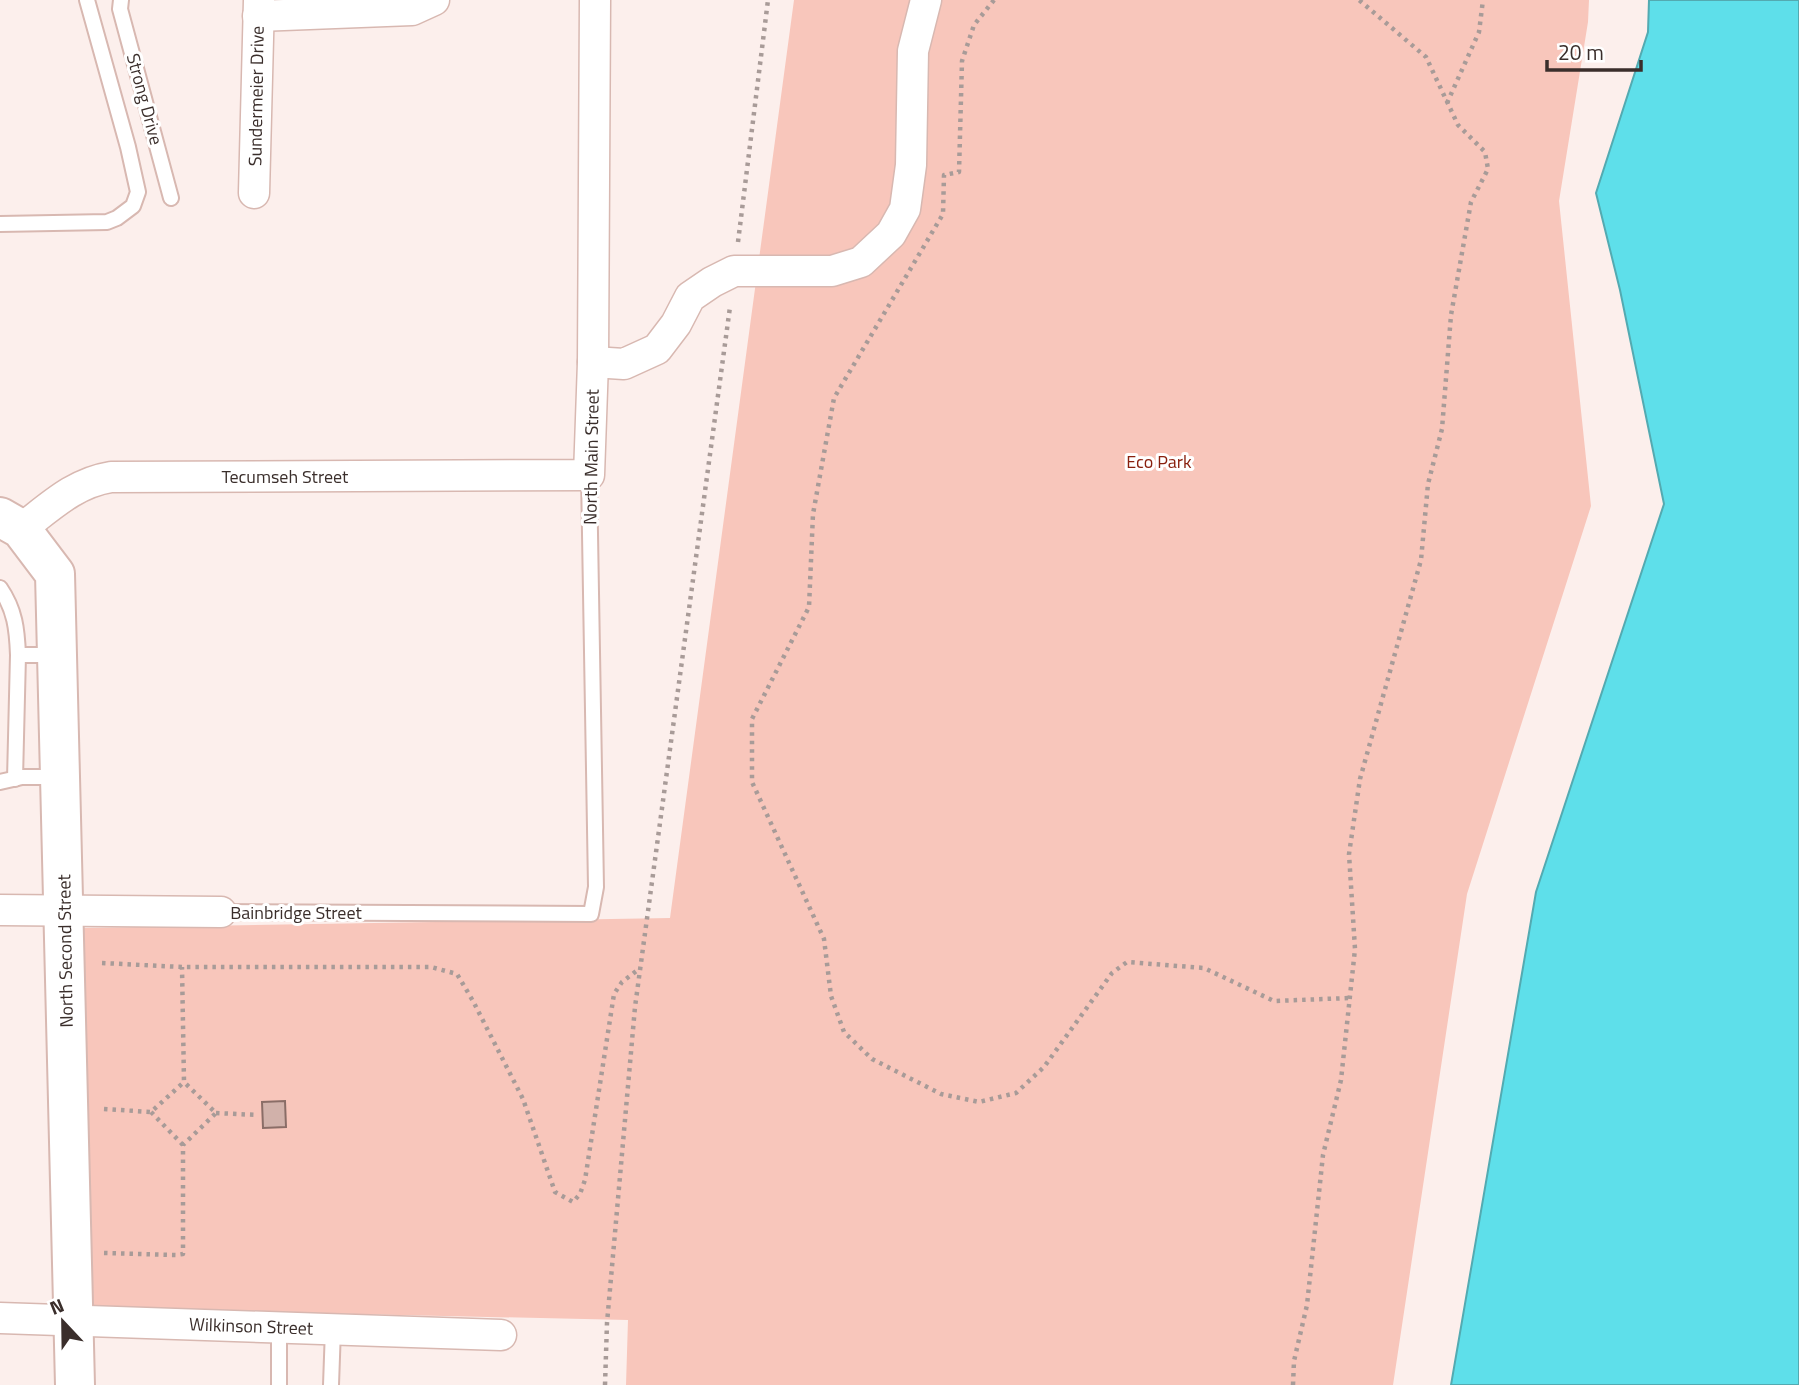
<svg xmlns="http://www.w3.org/2000/svg" width="1799" height="1385" viewBox="0 0 1799 1385" font-family="'Titillium Web',sans-serif">
  <style>
    .green { fill: #f8c6bb }
    .water { fill: #5edfea; stroke: #53aab1; stroke-width: 2 }
    .building { fill: #d1b1aa; stroke: #8a6d67; stroke-width: 2 }
    .lines { fill: none; stroke-linecap: round; stroke-linejoin: round }
    .service-casing { stroke: #d8b8b1; stroke-width: 18 }
    .minor-casing { stroke: #d8b8b1; stroke-width: 33 }
    .primary-casing { stroke: #d8b8b1; stroke-width: 42 }
    .path { stroke: #a89b98; stroke-width: 4.5; stroke-dasharray: 3.5 5; stroke-linecap: butt }
    .service { stroke: #fff; stroke-width: 14 }
    .minor { stroke: #fff; stroke-width: 30 }
    .primary { stroke: #fff; stroke-width: 38 }
    .labels { text-anchor: middle; dominant-baseline: central; stroke-width: 6; stroke-linejoin: round; paint-order: stroke }
    .street-label { font-size: 18px; fill: #3a2e2b; stroke: #fff }
    .park-label { font-size: 18px; fill: #89200e; stroke: #fff }
  </style>
  <rect width="100%" height="100%" fill="#fcefec"/>
  <path class="green" d="M794,0H1589L1588,22L1559,201L1591,506L1467,894L1393,1385H626L628,1320L86,1308L84,928L670,918Z"/>
  <path class="water" d="M1649,0H1799V1385H1451L1536,892L1664,504L1620,290L1596,193L1648,32Z"/>
  <path class="building" d="M285,1101L286,1127L263,1128L262,1102Z"/>
  <g class="lines">
    <g class="service-casing">
      <g id="service">
        <path d="M121,0L120,9L171,198"/>
        <path d="M0,224L107,222L117,218L133,206L138,192L128,147L87,0"/>
        <path d="M0,588C15,610 17,629 18,655"/>
        <path d="M15,779L18,655H57"/>
        <path d="M0,782L22,777H57"/>
        <path d="M221,912L591,914L596,887L589,475"/>
        <path d="M279,1327V1385"/>
        <path d="M331,1385L333,1329"/>
      </g>
    </g>
    <g class="minor-casing">
      <g id="minor">
        <path d="M258,16L412,10L434,0"/>
        <path d="M254,193L259,0"/>
        <path d="M593,362L624,364L657,349L676,324L690,297L712,282L734,271H832L861,262L891,234L905,209L911,165L913,51L926,0"/>
        <path d="M21,529C50,507 74,483 111,477L589,475L593,362L595,0"/>
        <path d="M0,910L221,912"/>
        <path d="M0,1318L501,1335"/>
      </g>
    </g>
    <g class="primary-casing">
      <path id="primary" d="M0,517L21,529L55,574L75,1385"/>
    </g>
    <g class="path">
      <path d="M994,0L974,25L962,61L959,172L944,175L943,214L834,398L813,514L809,607L752,719V782L824,939L831,996L844,1032L872,1059L941,1094L979,1102L1016,1093L1044,1067L1112,973L1127,962L1204,968L1274,1001L1349,998"/>
      <path d="M1447,103L1479,32L1483,0"/>
      <path d="M738,242L768,0"/>
      <path d="M102,963L182,967H431L457,974L473,1001L523,1099L555,1192L573,1202L580,1194L585,1180L614,994L622,982L639,969"/>
      <path d="M104,1109L151,1112L184,1082"/>
      <path d="M151,1112L183,1145"/>
      <path d="M216,1113L258,1115"/>
      <path d="M104,1253L176,1255L183,1254V1145L216,1113L184,1082L182,967"/>
      <path d="M605,1385L607,1323L635,1007L730,307"/>
      <path d="M1293,1385L1294,1361L1307,1305L1323,1155L1341,1080L1355,949L1349,854L1360,779L1421,560L1428,484L1442,429L1451,315L1471,202L1488,169L1485,152L1458,125L1426,57L1359,0"/>
    </g>
    <use href="#service" class="service"/>
    <use href="#minor" class="minor"/>
    <use href="#primary" class="primary"/>
  </g>
  <g class="labels">
    <g class="street-label">
      <text transform="translate(256 96) rotate(-89)">Sundermeier Drive</text>
      <text transform="translate(145 99) rotate(75)">Strong Drive</text>
      <text transform="translate(591 457) rotate(-89)">North Main Street</text>
      <text x="285" y="476">Tecumseh Street</text>
      <text x="296" y="912">Bainbridge Street</text>
      <text transform="translate(65 951) rotate(-91)">North Second Street</text>
      <text transform="translate(251 1326) rotate(2)">Wilkinson Street</text>
    </g>
    <g class="park-label">
      <text x="1159" y="461">Eco Park</text>
    </g>
  </g>
  <g transform="translate(63 1322) rotate(338)" stroke="#ffffff" stroke-width="5" paint-order="stroke">
  <path d="M0-5L12 26L0 18L-12 26Z" fill="#3a2e2b"/>
  <text y="-10" font-size="19" font-weight="bold" text-anchor="middle" fill="#3a2e2b">N</text>
  </g>
  <path d="M1547 60v10h94v-10" fill="none" stroke="#3a2e2b" stroke-width="3.5"/>
  <text x="1558" y="60" font-size="21" fill="#3a2e2b" stroke="#ffffff" stroke-width="5" paint-order="stroke">20 m</text>
</svg>
